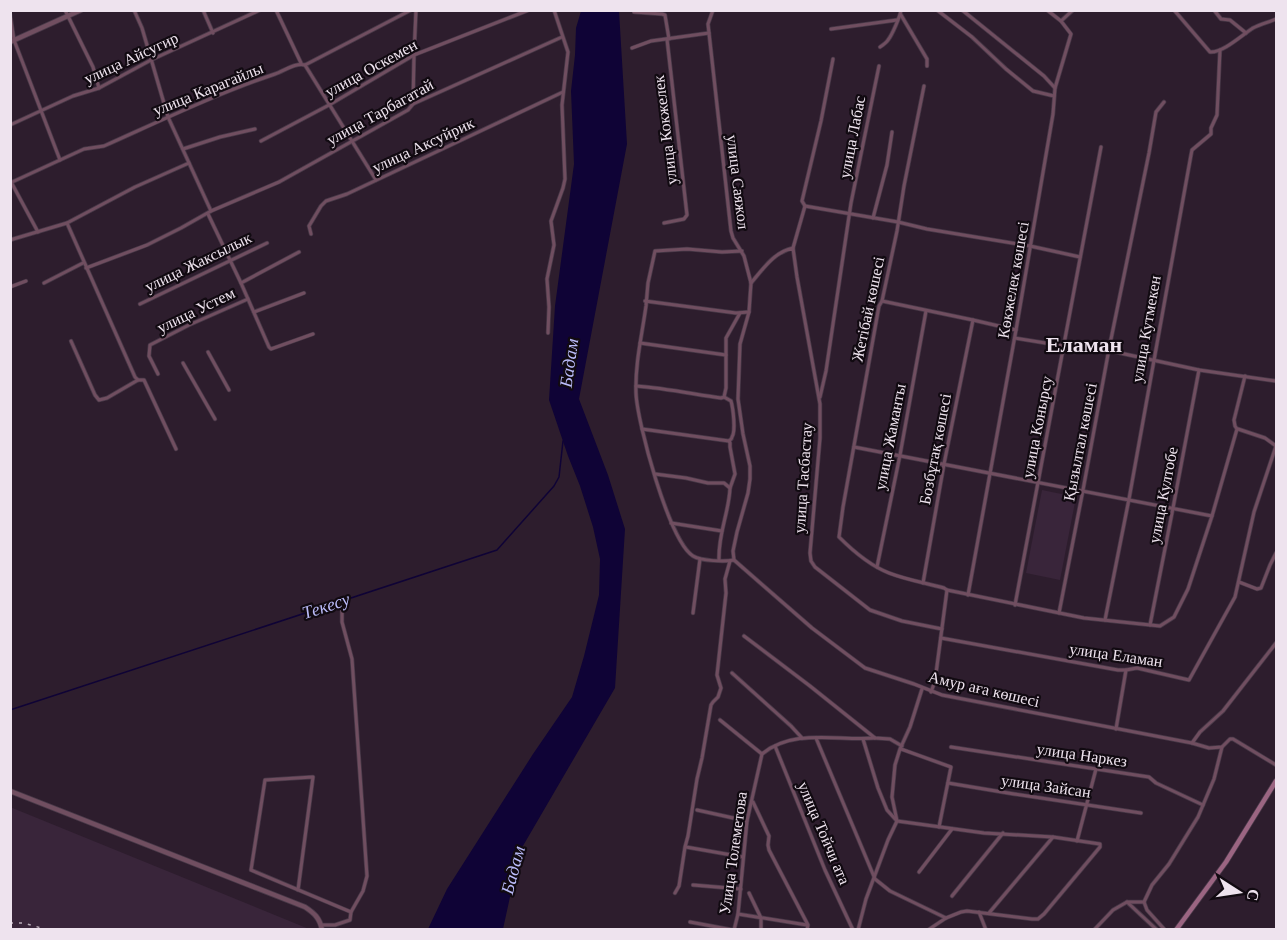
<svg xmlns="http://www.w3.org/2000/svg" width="1287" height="940" viewBox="0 0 1287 940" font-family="Georgia,serif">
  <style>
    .built { fill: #39253a }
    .water { fill: #0f0336 }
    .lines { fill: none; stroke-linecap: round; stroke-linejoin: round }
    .stream { stroke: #0f0336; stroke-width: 1.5 }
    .minor-casing { stroke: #483948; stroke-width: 4.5 }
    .tertiary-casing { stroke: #483948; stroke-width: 6 }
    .secondary-casing { stroke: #483948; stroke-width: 6 }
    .minor { stroke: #704e60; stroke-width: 3 }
    .tertiary { stroke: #704e60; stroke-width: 4.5 }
    .secondary { stroke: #9b6582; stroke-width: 4.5 }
    .rail { stroke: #b9adb9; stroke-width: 1.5; stroke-dasharray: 3 6; stroke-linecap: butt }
    .labels { text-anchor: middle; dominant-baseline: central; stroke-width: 4.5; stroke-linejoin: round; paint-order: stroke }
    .street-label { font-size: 16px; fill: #eee3ee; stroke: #110a11 }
    .water-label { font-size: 18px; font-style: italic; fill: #babbf9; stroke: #110a11 }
    .district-label { font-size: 22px; font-weight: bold; fill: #eee3ee; stroke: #110a11 }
  </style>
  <rect width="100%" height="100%" fill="#2d1d2d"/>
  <g class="built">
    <path d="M1042,490L1076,497L1060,580L1026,573Z"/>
    <path d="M10,807L309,929H310H11Z"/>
  </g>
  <path class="water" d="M581,11H619L627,144L579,399L608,475L625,529L615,688L520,851L503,929H428L447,889L533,754L572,697L584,656L599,595L600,559L593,527L580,486L568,456L549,400L555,306L574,164L571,91L575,55L576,28Z"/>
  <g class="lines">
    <path class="stream" d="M10,710L497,550L554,486L559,477L563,441"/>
    <g class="minor-casing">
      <g id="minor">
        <path d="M65,10L93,67L99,88"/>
        <path d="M134,10L142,28L168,117L211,211"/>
        <path d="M203,10L213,33"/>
        <path d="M276,10L301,63"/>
        <path d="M713,10L708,24L731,231L733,238L744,256L751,283L749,312L740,344L738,399L743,434L750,466V479L748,493L737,532L733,551L734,560L812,628L865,668L914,684L942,695L1192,743"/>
        <path d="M937,10L972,37L1006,69L1033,91L1054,96"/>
        <path d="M962,10L1044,76L1055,88L1053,114L1016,330L968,595"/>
        <path d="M1047,10L1061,21L1071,34L1055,88"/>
        <path d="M1174,10L1210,52C1223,53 1242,35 1253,28C1261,24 1269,22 1276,19"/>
        <path d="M1214,10L1221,19L1230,20L1246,33"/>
        <path d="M634,12L662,14L665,15L669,39"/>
        <path d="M10,14L14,40L60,160"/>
        <path d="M901,15L927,59V66"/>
        <path d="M1061,21L1073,10"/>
        <path d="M831,29L897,20"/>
        <path d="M880,47C883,45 886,43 888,40C892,35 900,17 901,10"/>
        <path d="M632,48L651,41L709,33"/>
        <path d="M305,65L376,180"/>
        <path d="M924,86L904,186L897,231L882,301L879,306L843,507L839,537C853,551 871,566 889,573C907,580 926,583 944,588L947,590L1084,618L1160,626L1174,617L1188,589L1212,516L1237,429L1235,426L1234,420L1245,376"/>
        <path d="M413,104L414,55L416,10"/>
        <path d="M10,125L73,96L99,88L151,60L260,10"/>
        <path d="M261,141L329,105L414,55L529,10"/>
        <path d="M183,149L220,137L255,129"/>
        <path d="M10,180L38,232"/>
        <path d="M10,183L84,149L104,146C160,121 216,94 275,74C284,71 296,62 305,65L411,10"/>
        <path d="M805,206L898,222L927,229L1030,246L1080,257"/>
        <path d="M208,214L241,283L269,347L271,349L313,334"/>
        <path d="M873,218L887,165L892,132"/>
        <path d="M67,223L135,377L138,380H144L176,449"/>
        <path d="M664,223L684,219L687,215L667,39"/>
        <path d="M311,234L309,226L321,206L326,201L347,194L400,169L563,92"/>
        <path d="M10,240L67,223L135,187L189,163"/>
        <path d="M793,248L805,206L802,201L821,121L833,59"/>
        <path d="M86,268L147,245L181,228L211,211L279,182L408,110L413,104L562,37"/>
        <path d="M44,283L83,263"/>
        <path d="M241,283L299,252"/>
        <path d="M751,283C763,269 774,252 793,248L797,277L820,404V438L810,553L811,561L815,567L870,610L902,621L942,629"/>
        <path d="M10,287L26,281"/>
        <path d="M645,301L736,313L749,312"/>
        <path d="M882,301L973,320L1016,330"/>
        <path d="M140,304L267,243"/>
        <path d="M254,312L304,293"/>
        <path d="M548,333L549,307L547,279L554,245L551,221L563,188L565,179L562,105L568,52L554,10"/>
        <path d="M1015,338L1064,346L1078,344L1199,370L1276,381"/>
        <path d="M71,341L95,395L99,400L107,398L138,380"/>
        <path d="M640,343L726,355"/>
        <path d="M208,352L229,390"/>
        <path d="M183,363L215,419"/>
        <path d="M158,374L149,356L150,345L189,325L248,299"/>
        <path d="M636,386C664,388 693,394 721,398L724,397L726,388V338L740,313"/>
        <path d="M724,397L731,401C733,408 736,431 732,437C732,439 730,440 729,441L730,443V447L735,474L730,488"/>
        <path d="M820,397L826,371L851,203L879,66"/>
        <path d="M642,429L729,441"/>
        <path d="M1238,429L1265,438L1276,446"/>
        <path d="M854,447L1212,516"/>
        <path d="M655,474L686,478L708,483H724L730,488C729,513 718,533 719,560"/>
        <path d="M671,523L722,531"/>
        <path d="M734,560C725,562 701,561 693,556C669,541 637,422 636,393C635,363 642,335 646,306L648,283L655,251L687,249L722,252L742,251"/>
        <path d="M877,567L900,455L926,311"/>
        <path d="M1239,582L1257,589L1261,588L1270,565L1276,553"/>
        <path d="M923,583L944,464L973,320"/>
        <path d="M1015,605L1101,147"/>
        <path d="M693,613L700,559"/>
        <path d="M1059,613L1083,490L1109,349L1149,153L1156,112L1164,102"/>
        <path d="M1105,620L1129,499L1191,155L1192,150L1211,134V128L1217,115L1220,50"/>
        <path d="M1150,625L1173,508L1199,370"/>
        <path d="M744,636L810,686L875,738L890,739L902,746"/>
        <path d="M941,638L1118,670H1126L1137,668L1189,680L1235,597L1254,512L1276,446"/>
        <path d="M1276,643L1223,711L1200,732L1192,743L1209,748L1222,747L1230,739H1233L1276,765"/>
        <path d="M732,673L791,726L802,738"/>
        <path d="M931,692L935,681L947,590"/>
        <path d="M720,720L762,754"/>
        <path d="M1116,729L1126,670"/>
        <path d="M816,738L875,879L890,891L946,918"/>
        <path d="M863,739L878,788L887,810L897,821L984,833L1053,837"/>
        <path d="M775,746L825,870L853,930"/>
        <path d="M951,747L1149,777L1156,783L1203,805"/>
        <path d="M901,749L951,767L939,827"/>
        <path d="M948,783L1014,794L1141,813"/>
        <path d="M753,802L769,836L768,845L769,850L808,925L807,930"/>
        <path d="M697,810L747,821"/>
        <path d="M1077,841L1096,769"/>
        <path d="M686,847L743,857"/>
        <path d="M919,872L952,829"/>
        <path d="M693,885L741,889"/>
        <path d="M298,890L313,777L265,780L251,870L351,912"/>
        <path d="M675,893L679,886L685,847L688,836L697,779L702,758L711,705L713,702L718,697L721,688L717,675L726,593L725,579L730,561"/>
        <path d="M749,893L761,918V930"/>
        <path d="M952,896L1003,833"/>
        <path d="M1127,902L1157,930"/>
        <path d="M1144,902L1147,910L1165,930"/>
        <path d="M979,912L986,930"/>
        <path d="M738,914L807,925"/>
        <path d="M690,922L733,930"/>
        <path d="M322,925H335L350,920L351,912L363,891L367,876L352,659L342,622V610L344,600"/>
        <path d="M734,930L738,914L747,821L762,754C794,728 837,741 875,738"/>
        <path d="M858,930L866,899L888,840L897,821L892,797L895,765L900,749L910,727L922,689"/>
        <path d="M928,930L946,918L961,912L967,911L1032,919H1038L1044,914L1100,847V844L1053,837L989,913"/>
        <path d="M1094,930L1113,910L1127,902H1144L1152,885L1169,864L1198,817L1214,779L1222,747"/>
      </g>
    </g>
    <g class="tertiary-casing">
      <g id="tertiary">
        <path d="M10,42L81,10"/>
        <path d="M10,791L305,907C314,913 320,918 322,930"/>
      </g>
    </g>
    <g class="secondary-casing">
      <path id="secondary" d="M1176,930L1226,862L1276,781"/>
    </g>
    <use href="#minor" class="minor"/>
    <use href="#tertiary" class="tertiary"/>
    <use href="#secondary" class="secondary"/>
    <path class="rail" d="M10,923H23L49,930"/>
  </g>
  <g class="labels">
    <g class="street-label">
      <text transform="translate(131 58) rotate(-25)">улица Айсугир</text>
      <text transform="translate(371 68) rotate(-29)">улица Оскемен</text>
      <text transform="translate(208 89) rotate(-22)">улица Карагайлы</text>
      <text transform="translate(380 112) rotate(-29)">улица Тарбагатай</text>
      <text transform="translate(665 130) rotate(-97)">улица Кокжелек</text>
      <text transform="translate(852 137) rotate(-79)">улица Лабас</text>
      <text transform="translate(423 145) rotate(-25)">улица Аксуйрик</text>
      <text transform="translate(738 182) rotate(83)">улица Саяжол</text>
      <text transform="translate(198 262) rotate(-26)">улица Жаксылык</text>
      <text transform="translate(1013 280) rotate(-80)">Көкжелек көшесі</text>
      <text transform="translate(868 309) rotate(-78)">Жетібай көшесі</text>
      <text transform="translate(196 310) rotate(-26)">улица Устем</text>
      <text transform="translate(1146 329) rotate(-80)">улица Кутмекен</text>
      <text transform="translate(1037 427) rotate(-79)">улица Конырсу</text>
      <text transform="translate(890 437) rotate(-79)">улица Жаманты</text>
      <text transform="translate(1080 442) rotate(-79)">Қызылтал көшесі</text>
      <text transform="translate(935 449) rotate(-79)">Бозбұтақ көшесі</text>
      <text transform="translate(803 478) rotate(-86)">улица Тасбастау</text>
      <text transform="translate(1163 495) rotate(-79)">улица Култобе</text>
      <text transform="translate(1116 655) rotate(8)">улица Еламан</text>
      <text transform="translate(984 689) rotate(13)">Амур аға көшесі</text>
      <text transform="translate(1082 755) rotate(8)">улица Наркез</text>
      <text transform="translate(1046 786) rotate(8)">улица Зайсан</text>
      <text transform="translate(824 833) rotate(67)">улица Тойчи ата</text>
      <text transform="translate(733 853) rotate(-82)">Улица Толеметова</text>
    </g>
    <g class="water-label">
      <text transform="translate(569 363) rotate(-82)">Бадам</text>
      <text transform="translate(326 606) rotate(-18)">Текесу</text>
      <text transform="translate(513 870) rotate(-75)">Бадам</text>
    </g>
    <g class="district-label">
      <text x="1084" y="344">Еламан</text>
    </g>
  </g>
  <rect width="1287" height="940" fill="none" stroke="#eee3ee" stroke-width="24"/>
  <g transform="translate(1239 892) rotate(102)" stroke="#110a11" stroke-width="4.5" paint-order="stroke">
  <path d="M0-4.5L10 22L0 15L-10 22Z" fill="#eee3ee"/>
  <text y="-9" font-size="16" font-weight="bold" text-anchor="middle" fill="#eee3ee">С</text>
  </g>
</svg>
